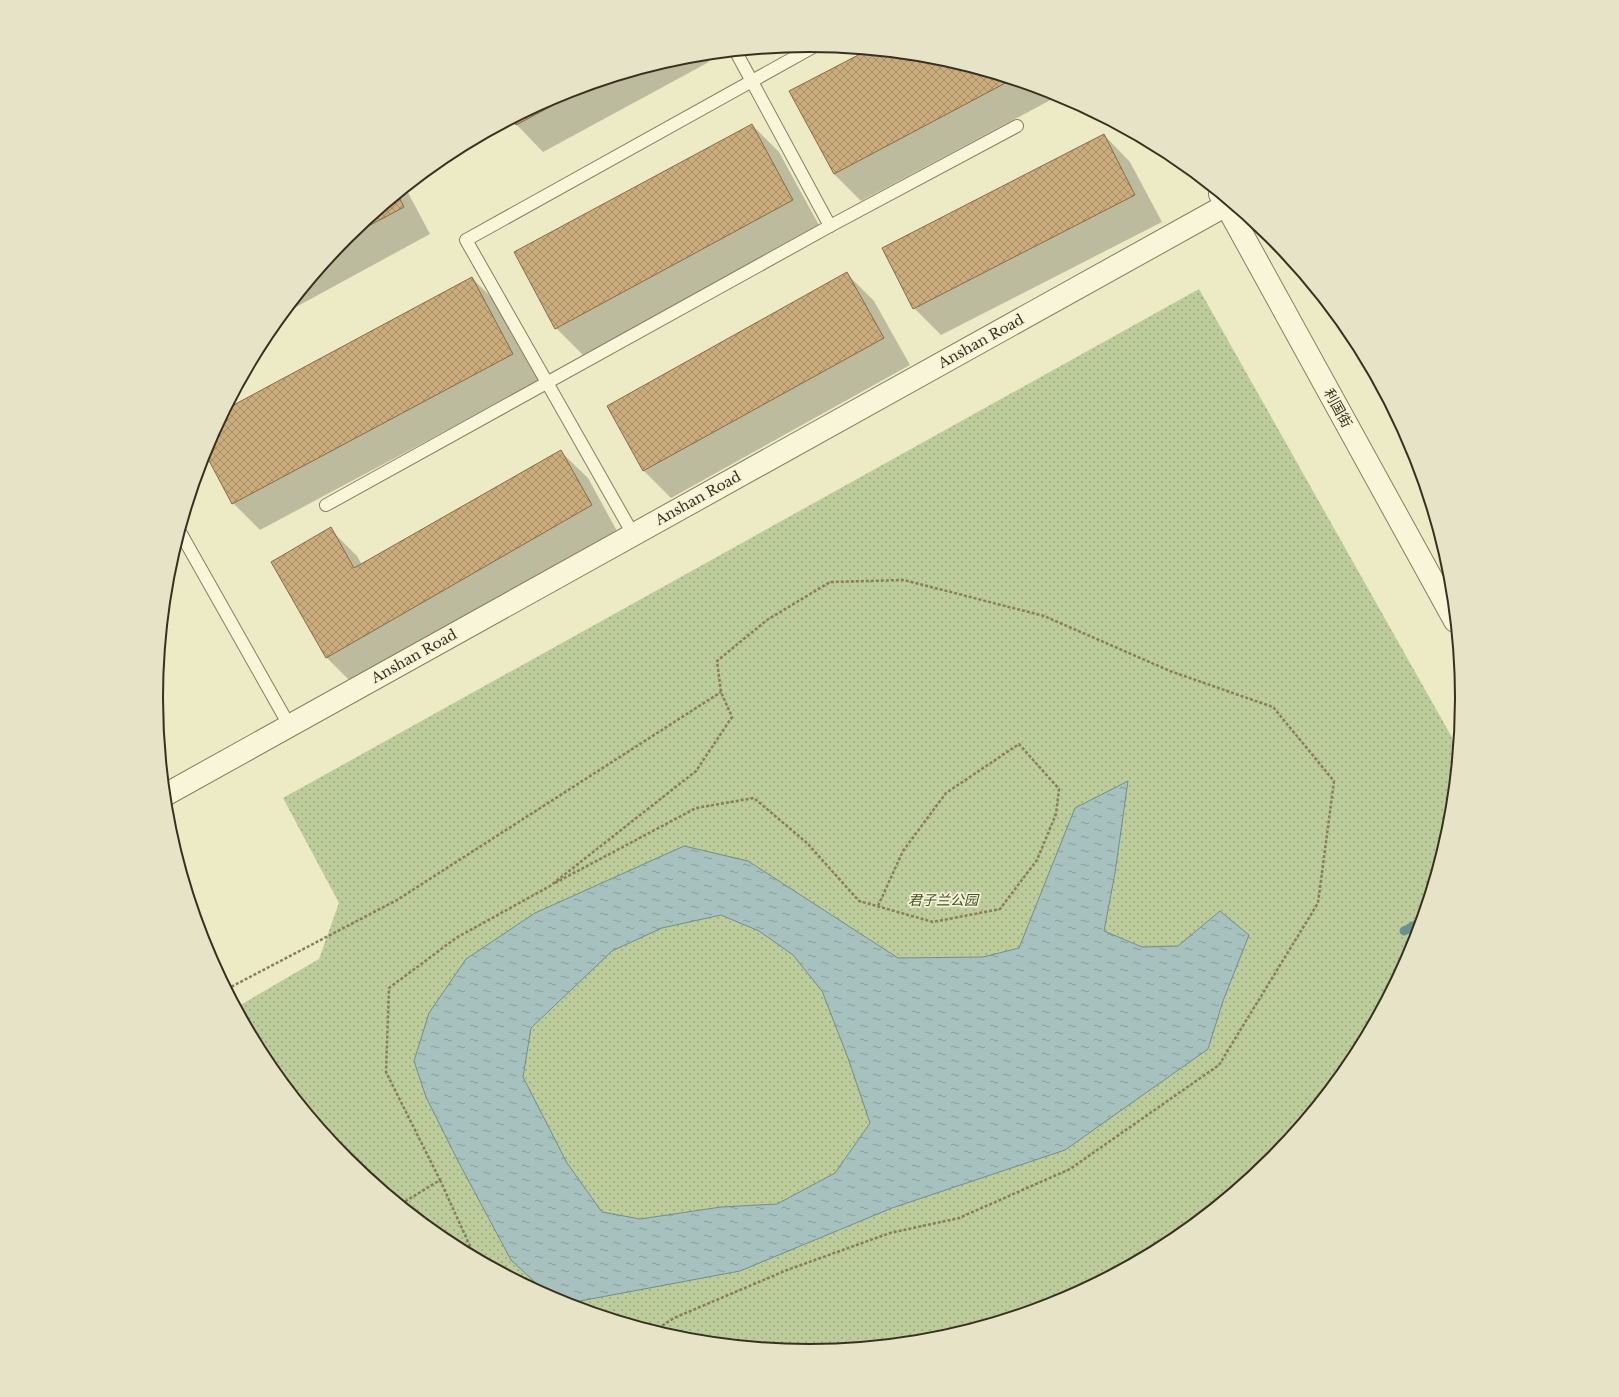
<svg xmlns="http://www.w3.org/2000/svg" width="1619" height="1397" viewBox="0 0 1619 1397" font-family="'Libre Baskerville','Noto Sans SC',serif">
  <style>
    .park { fill: url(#park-dots) }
    .water { fill: url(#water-ripples); stroke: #6e908e; fill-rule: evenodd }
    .shadow { fill: #0003 }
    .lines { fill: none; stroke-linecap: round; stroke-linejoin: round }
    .stream { stroke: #6e908e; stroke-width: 9 }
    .building { fill: url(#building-cross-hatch); stroke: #876c42 }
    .service-casing { stroke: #897d5c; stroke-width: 14 }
    .minor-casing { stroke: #897d5c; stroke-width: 24 }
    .tertiary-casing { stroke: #897d5c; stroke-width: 24 }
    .path { stroke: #897d5c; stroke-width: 2.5; stroke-dasharray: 3 2; stroke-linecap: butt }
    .service { stroke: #f8f5d9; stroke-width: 12 }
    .minor { stroke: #f8f5d9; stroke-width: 22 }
    .tertiary { stroke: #f8f5d9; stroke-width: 22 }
    .labels { text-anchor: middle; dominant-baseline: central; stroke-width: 3.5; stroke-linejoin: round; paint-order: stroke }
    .street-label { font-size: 14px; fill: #393120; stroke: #f5f2d6 }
    .park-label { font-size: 14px; font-style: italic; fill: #405527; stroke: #f5f2d6 }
    .rim { fill: none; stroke: #393120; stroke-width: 2 }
  </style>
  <defs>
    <pattern id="park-dots" width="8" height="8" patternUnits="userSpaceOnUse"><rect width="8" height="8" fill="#bccc9a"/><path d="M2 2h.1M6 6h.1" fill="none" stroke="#9aa67d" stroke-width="1.8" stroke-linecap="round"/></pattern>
    <pattern id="water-ripples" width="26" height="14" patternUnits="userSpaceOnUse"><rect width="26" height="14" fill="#a7c1bf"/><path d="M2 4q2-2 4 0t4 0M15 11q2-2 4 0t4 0" fill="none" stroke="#899d9b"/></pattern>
    <pattern id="building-cross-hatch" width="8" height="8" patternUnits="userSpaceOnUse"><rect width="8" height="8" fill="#cbad7d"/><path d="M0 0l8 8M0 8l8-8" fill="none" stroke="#a68d66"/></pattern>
  </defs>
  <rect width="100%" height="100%" fill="#edeac6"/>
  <path class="park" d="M1199,289L1458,748L1450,826L1413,949L1353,1062L1271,1161L1172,1242L1059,1302L937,1339L809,1352L682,1339L559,1302L446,1242L347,1160L266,1061L237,1007L319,959L339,903L283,798Z"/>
  <path class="water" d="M1128,781L1115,873L1104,931L1142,947L1178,946L1220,911L1249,935L1223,1001L1208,1049L1065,1150L892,1208L740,1271L564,1304L553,1299L511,1260L458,1161L426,1097L414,1061L429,1013L466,959L535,913L684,846L748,861L898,958L983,957L1019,948L1075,808ZM721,915L759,931L793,955L822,991L848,1058L870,1123L835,1173L777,1204L721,1207L640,1219L602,1212L567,1163L523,1077L531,1028L612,951L662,928Z"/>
  <g class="shadow">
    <path d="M868,51L937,58L1060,95L861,201L834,174L791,91Z"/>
    <path d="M706,55L709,62L543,152L517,125L514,119L560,95L682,58Z"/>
    <path d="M752,125L779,152L820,227L583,355L556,328Z"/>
    <path d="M1104,135L1130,162L1162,222L941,335L914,308Z"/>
    <path d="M406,189L430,234L285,313L348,236Z"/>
    <path d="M847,274L874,301L910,365L671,498L644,471L608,406Z"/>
    <path d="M472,278L499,305L539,381L260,530L233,503L205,451L227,409Z"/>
    <path d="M561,452L588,478L618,533L353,684L326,657L330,529L357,556L362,565Z"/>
  </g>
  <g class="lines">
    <path class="stream" d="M1404,931L1421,922"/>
  </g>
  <g class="building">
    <path d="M866,51L937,58L1011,80L834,174L789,91Z"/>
    <path d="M589,86L516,125L513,120L560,95Z"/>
    <path d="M752,124L793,200L555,329L514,252Z"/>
    <path d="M1104,134L1135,195L913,309L882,248Z"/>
    <path d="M398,195L404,207L346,238L348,236Z"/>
    <path d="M847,272L884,338L643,471L607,406Z"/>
    <path d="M472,277L513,354L232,504L205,453L228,408Z"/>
    <path d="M561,450L592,505L326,658L271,562L331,527L354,568Z"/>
  </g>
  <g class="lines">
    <g class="service-casing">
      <g id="service">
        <path d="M736,52L830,226"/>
        <path d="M326,505L830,226L1017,126"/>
        <path d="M180,532L289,725"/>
        <path d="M633,534L466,240L815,46"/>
      </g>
    </g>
    <g class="minor-casing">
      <path id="minor" d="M165,795L1230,203"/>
    </g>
    <g class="tertiary-casing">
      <path id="tertiary" d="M1220,194L1455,621"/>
    </g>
    <g class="path">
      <path d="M555,883L696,808L754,798L807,843L859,901L933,922L1000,909L1037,860L1056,814L1059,789L1019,744L946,793L903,851L878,906"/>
      <path d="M227,989L397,900L721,692"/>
      <path d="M440,1180L475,1257"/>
      <path d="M401,1204L440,1180L386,1072L389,988L456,938L550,886L696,771L732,717L721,692L717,661L767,620L830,582L904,580L1044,616L1170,671L1273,707L1334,781L1318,903L1219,1065L1070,1169L959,1218L890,1233L787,1270L674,1318L654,1331"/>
    </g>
    <use href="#service" class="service"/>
    <use href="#minor" class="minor"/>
    <use href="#tertiary" class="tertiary"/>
  </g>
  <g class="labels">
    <g class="street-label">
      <text transform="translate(981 341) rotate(-29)">Anshan Road</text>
      <text transform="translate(1338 408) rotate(61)">利国街</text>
      <text transform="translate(698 498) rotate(-29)">Anshan Road</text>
      <text transform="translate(414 656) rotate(-29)">Anshan Road</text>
    </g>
    <g class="park-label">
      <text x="943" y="900">君子兰公园</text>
    </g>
  </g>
  <path d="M0 0H1619V1397H0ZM163 698a646 646 0 1 1 1292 0a646 646 0 1 1-1292 0Z" fill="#e6e3c7" fill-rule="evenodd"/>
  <path class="rim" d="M163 698a646 646 0 1 1 1292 0a646 646 0 1 1-1292 0Z"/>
</svg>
